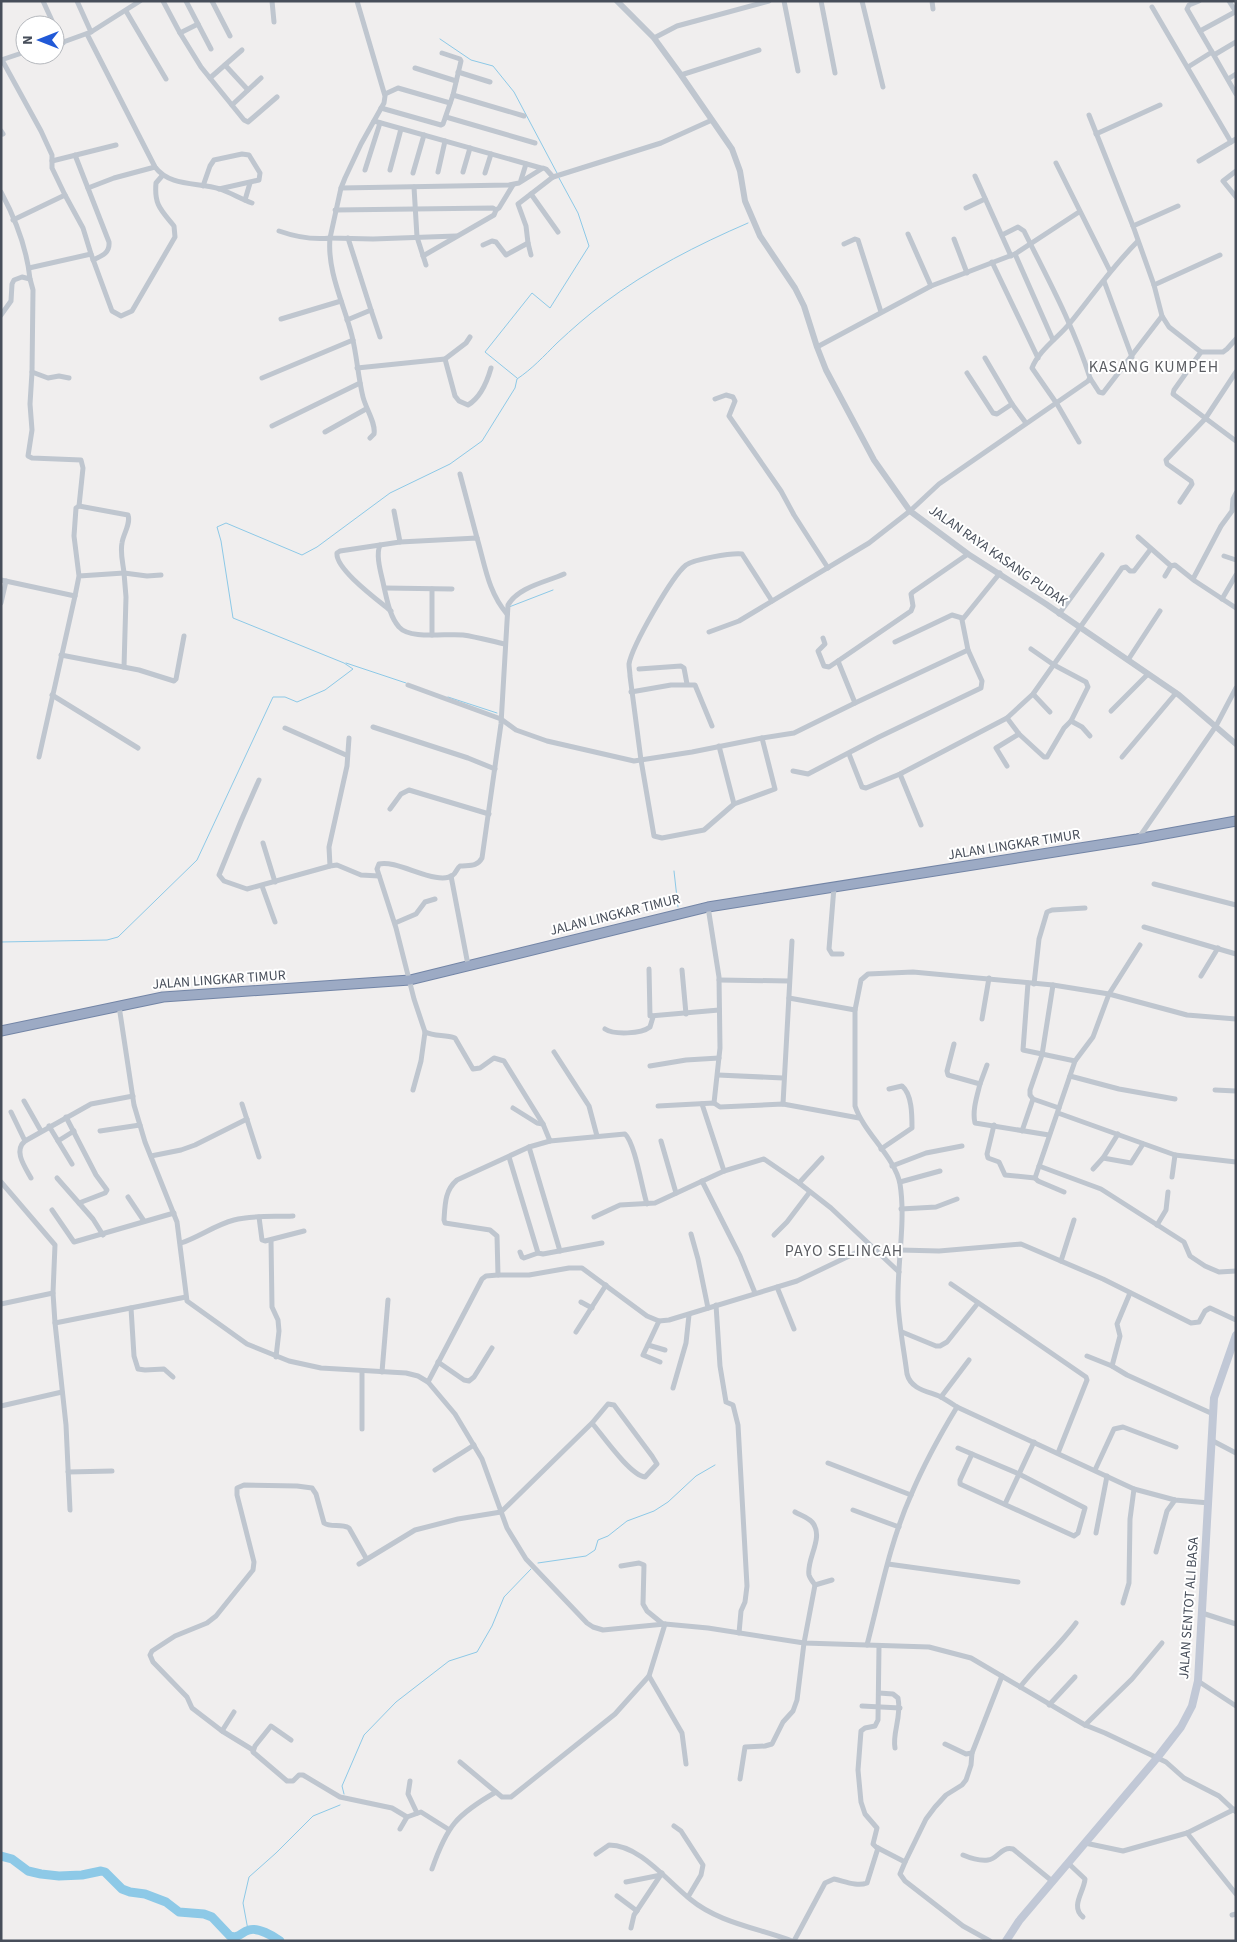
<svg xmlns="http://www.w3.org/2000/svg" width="1237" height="1942" viewBox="0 0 1237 1942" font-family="'Source Sans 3',sans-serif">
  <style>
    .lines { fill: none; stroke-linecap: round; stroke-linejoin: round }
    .stream { stroke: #8dc9e7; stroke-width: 1 }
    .river { stroke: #8dc9e7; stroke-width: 9 }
    .trunk-casing { stroke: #7385a6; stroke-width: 11 }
    .minor { stroke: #bfc6cf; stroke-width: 5 }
    .tertiary { stroke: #bfc6cf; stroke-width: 6 }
    .secondary { stroke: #c1c8d6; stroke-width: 8 }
    .trunk { stroke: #9caac4; stroke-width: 9 }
    .labels { text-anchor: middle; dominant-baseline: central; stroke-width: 4; stroke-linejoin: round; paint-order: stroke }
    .street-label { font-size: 14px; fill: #474e5a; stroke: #fff }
    .quarter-label { font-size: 16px; letter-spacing: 1px; fill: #5b5d62; stroke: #fff }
  </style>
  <rect width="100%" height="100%" fill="#f0eeee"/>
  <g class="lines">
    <g class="stream">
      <path d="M440,39L471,60L493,66L514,92L557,173"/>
      <path d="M517,378L485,352L532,293L550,308L589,246L578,213L559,178"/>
      <path d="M509,607L553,590"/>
      <path d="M346,663L406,683"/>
      <path d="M448,697L497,713"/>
      <path d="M674,871L678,907"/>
      <path d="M1,942L107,940L118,937L197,860L273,697H285L297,702L325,690L353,669L344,663L233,618L221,541L217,527L226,523L302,555L317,547L390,493L450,464L482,441L515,388L517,379C532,369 544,356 557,343C572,329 588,315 604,303C648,270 697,245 748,223"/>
      <path d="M538,1563L586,1556L595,1550L598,1540L608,1536L627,1521L654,1511L668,1502L696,1476L715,1465"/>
      <path d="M344,1794L342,1786L364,1735L396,1702L449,1661L477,1652L492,1626L504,1597L531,1569"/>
      <path d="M248,1930L243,1903L249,1877L276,1853L313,1816L340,1805"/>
    </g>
    <path class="river" d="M1,1856L12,1859L28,1871L41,1874L59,1876L82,1875L101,1871L105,1872L122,1889L130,1892L145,1894L166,1902L179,1912L204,1914L212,1917L230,1936C239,1939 241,1932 249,1930C258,1927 273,1936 280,1941"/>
    <g class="trunk-casing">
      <path id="trunk" d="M1,1031L163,997L410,980L708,907L1137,839L1236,821"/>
    </g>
    <g class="minor">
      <path d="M43,1L54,25"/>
      <path d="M77,1L91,32"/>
      <path d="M163,1L180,33L201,67L244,120L248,122L277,97"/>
      <path d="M186,1L211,49"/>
      <path d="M212,1L230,36"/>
      <path d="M272,1L274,22"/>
      <path d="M357,1L385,96L384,103L361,144L345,178L341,188L330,238L373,239L456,236"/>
      <path d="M784,1L798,71"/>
      <path d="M821,1L835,73"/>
      <path d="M862,1L883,87"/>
      <path d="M932,1L933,9"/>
      <path d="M1199,1L1189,5L1187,9L1212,52"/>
      <path d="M1229,1L1236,12"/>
      <path d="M1152,7L1231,142L1236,139"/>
      <path d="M126,11L166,79"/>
      <path d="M55,27L63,43"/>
      <path d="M1200,31L1235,12"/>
      <path d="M180,33L198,24"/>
      <path d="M87,34L155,167C170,187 198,182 220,189C231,193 241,199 252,203"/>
      <path d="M654,38L677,26L769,1"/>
      <path d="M55,45L91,32L140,1"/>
      <path d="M1214,55L1236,42"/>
      <path d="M1,60L25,52"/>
      <path d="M2,60L41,131L52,155V168L65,195"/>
      <path d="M225,65L248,90"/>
      <path d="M1188,67L1212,52L1236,94"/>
      <path d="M415,68L456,81"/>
      <path d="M458,72L490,82"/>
      <path d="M681,75L759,50"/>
      <path d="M210,78L242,50"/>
      <path d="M1228,79L1236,74"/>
      <path d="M385,94L398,88L450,103"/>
      <path d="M453,95L524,116"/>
      <path d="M232,105L261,78"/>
      <path d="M381,108L441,125L443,124L453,95L461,61L460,59L442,53"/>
      <path d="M1089,115L1133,226L1154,285L1162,316L1169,327L1201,352H1223L1227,349L1236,339"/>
      <path d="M446,117L535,143"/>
      <path d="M374,121L541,168"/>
      <path d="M1,131L3,134"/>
      <path d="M1096,134L1160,105"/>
      <path d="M75,155L109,242C110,253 102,256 93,260"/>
      <path d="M52,161L116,145"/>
      <path d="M1199,161L1231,142"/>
      <path d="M1056,163L1110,271"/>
      <path d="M365,170L380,123"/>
      <path d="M390,170L401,129"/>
      <path d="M1236,171L1223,181L1236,197"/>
      <path d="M438,172L445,141"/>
      <path d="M463,172L470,148"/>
      <path d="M413,173L424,135"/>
      <path d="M485,173L491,154"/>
      <path d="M975,176L1011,256"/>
      <path d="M521,180L526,164"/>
      <path d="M203,186L210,166L214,160L242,154L249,155L260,173L259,180L219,189"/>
      <path d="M414,187L417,237L426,265"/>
      <path d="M88,188L114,178L155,167"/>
      <path d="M341,188L509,185L519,183L543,168L546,169L553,177L661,143L712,120"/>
      <path d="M1,192C15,218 27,250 30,279L22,277L14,280L12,284L11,301L1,315"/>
      <path d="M531,194L558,232"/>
      <path d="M245,200L250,183"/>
      <path d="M966,208L985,199"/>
      <path d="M335,210L493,208L496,210L494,215L423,256"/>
      <path d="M496,210L499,208L513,185"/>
      <path d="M13,220L65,195L83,228L91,254"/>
      <path d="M1133,226L1178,206"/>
      <path d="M279,231C296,237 312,240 330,238C327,272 344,304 352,336C357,356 358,377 363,397C366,409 376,423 374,434L370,438"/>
      <path d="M908,234L931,286"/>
      <path d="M954,239L967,273"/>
      <path d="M844,244L855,239L858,240L881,312"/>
      <path d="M483,245L492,241L496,242L506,255L528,243"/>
      <path d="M1015,254L1053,340"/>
      <path d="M531,255L528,243L526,226L518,204L553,177"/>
      <path d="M992,262L1038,358"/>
      <path d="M29,268L91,254L112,311L121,316L132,311L175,237L174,226C161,210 154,205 156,183L162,176"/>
      <path d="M30,279L33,290L32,372L48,378L59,376L69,378"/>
      <path d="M1104,281L1132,357"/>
      <path d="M1154,285L1220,255"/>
      <path d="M371,310L380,337"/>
      <path d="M281,319L341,301"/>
      <path d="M347,320L371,310L348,238"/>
      <path d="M817,347L931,286L1015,254L1079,212"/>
      <path d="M1201,352L1174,390L1173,394L1236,441"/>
      <path d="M985,358L1012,404L1026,423"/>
      <path d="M445,359L466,343L470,337"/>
      <path d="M357,368L445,359L455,396L459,401L468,405C480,398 487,382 491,368"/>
      <path d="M32,372L30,404L32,430L28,456L32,458L81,460L83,468L79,506"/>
      <path d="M967,373L993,413L997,414L1012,404"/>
      <path d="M262,378L353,340"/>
      <path d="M1090,378L1099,392L1103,393L1162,316"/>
      <path d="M715,399L726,395L733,397L735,401L729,416L781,491L794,515L828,568"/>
      <path d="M272,426L360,383"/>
      <path d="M325,432L366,409"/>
      <path d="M1079,442L1057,404L1032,368C1039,350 1058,338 1070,323C1092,296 1112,267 1137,242"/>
      <path d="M460,474L477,538"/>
      <path d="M1180,502L1192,484L1191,481L1167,464L1166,460L1205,419L1236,372"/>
      <path d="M394,511L400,542"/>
      <path d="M1138,537L1171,566"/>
      <path d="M380,545C375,556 382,576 384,587C387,600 390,617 399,627C410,640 447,633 463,635C477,637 491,641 505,644"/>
      <path d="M1224,556L1236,560"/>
      <path d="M564,574C546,582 518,587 508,605L501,724L482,858C477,867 470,865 460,866C457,868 456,873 453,875C438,887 397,859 379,864L377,869L396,928L414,999L425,1032C435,1037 445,1034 455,1038L473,1069L480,1068L494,1058L504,1061L543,1124L550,1141L625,1134C635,1143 642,1189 647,1204"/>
      <path d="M1165,576L1171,566L1175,565L1195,581L1236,608"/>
      <path d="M1193,579L1221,526L1232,511L1233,499L1236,493"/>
      <path d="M1,580L75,596L39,757"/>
      <path d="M385,588L452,589"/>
      <path d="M75,596L79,576L124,573C123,563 120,553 122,543C123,534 131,524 128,515L79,506L76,508L74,536L79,576"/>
      <path d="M1222,599L1236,575"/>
      <path d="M1,603L6,581"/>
      <path d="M391,611C379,601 335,569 337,553L340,551L400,542L477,538C485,565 488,592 507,614"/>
      <path d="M1059,614L1102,555"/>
      <path d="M709,632L739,621L869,543L910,511L939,484L1088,381L1090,378C1074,327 1048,279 1024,231L1018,227L1002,235"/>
      <path d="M432,635V589"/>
      <path d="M823,638L825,644L818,651L824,666L829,667L838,661"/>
      <path d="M895,642L952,615L962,618"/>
      <path d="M61,655L139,670L174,681L176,679L184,636"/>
      <path d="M1128,660L1160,611"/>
      <path d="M124,667L126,597L124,573L147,576L161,575"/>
      <path d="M639,669L681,666L684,668L687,684"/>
      <path d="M408,685L501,719L516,730L547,741L634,761L692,752L762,738L794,733L855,703L968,650"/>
      <path d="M631,692L671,685H695L712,726"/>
      <path d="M1033,694L1050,712"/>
      <path d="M52,695L138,748"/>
      <path d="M855,703L838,661L911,611L913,606L911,594L913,592L968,554"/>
      <path d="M1111,711L1148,674"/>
      <path d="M1007,718L1019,734L1044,757H1047L1064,728L1071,721L1088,687L1086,682L1054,665L1031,649"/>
      <path d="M1071,721L1082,727L1090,736"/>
      <path d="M373,727L468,758L495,769"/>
      <path d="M285,728L346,755"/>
      <path d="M719,746L734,804L704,830L662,838L654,836L641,760L630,676C630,672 629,668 629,664C632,646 672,576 686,565C695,559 730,553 742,554L772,601"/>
      <path d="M849,754L862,787L866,788L900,774L1007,718L1033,694L1122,568L1126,567L1130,571H1134L1150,550"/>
      <path d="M1122,757L1176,693"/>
      <path d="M1007,766L996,748L1019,734"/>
      <path d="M793,771L808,774L879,737L981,688L982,681L968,650L962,620L1000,573"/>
      <path d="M900,774L921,825"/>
      <path d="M259,780L241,821L219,875L224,881L247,889L330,866L337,865L361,875L379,876"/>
      <path d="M734,804L775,789L762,738"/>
      <path d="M390,809L401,794L409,790L489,814"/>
      <path d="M1138,839L1216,726L1236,688"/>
      <path d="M263,843L275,882"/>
      <path d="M330,866L329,847L347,766L349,738"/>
      <path d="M451,876L468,965"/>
      <path d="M1154,884L1236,905"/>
      <path d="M262,886L275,922"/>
      <path d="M834,887L829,949L832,954H842"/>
      <path d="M708,907L719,977L720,1048L714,1103"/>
      <path d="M395,923L416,914L425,902L435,899"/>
      <path d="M1144,927L1236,954"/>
      <path d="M649,969L650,1016L719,1010"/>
      <path d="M682,970L686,1014"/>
      <path d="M1201,976L1218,948"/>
      <path d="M719,980L789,981"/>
      <path d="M1028,983L1023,1050L1075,1061"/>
      <path d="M1034,984L1039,939L1047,912L1052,910L1085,908"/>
      <path d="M789,998L855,1010"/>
      <path d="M119,1006L134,1105L145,1142L177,1222L187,1301L247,1344L289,1361L321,1368L406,1373L418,1376L428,1382L455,1414L482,1459L507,1528L526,1559L587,1623L593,1627L603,1630L665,1624L708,1628L804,1643L929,1647L971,1658L1085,1725L1105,1733L1166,1762L1184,1778L1219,1796L1236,1812"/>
      <path d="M982,1019L989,978"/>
      <path d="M605,1029C614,1035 641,1034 650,1027L653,1017"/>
      <path d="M954,1044L947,1071L948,1075L980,1084C977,1096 972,1111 975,1123L1049,1135"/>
      <path d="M554,1052L589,1106L597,1136"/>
      <path d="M650,1066L686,1060L719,1058"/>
      <path d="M718,1075L783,1078"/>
      <path d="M1070,1076L1119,1089L1175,1099"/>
      <path d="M980,1084L987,1065"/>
      <path d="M413,1090L421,1061L425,1032"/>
      <path d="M1215,1090L1236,1091"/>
      <path d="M1033,1099L1059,1108"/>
      <path d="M24,1101L41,1131"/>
      <path d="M242,1104L259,1157"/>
      <path d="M702,1104L724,1171"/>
      <path d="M783,1104L792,941"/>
      <path d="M658,1106L714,1103L720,1107L783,1104L859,1118"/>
      <path d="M513,1108L537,1123L543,1124"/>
      <path d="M11,1112L25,1141"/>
      <path d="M1058,1113L1175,1155L1236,1162"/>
      <path d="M66,1117L96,1175L107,1190L105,1193L79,1203"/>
      <path d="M994,1125L987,1154L988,1158L999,1162L1005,1175L1035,1178"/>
      <path d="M49,1126L72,1164"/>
      <path d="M100,1131L140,1125"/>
      <path d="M1022,1131L1033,1099L1030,1095V1090L1042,1055L1053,985"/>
      <path d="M58,1141L74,1131"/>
      <path d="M550,1141L529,1147L457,1180C445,1190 445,1204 444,1220L445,1223L490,1230L497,1236L498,1275H529L569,1268H582L647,1316L659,1321L669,1320L797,1281L870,1246"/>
      <path d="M661,1141L676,1193"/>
      <path d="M529,1147L560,1251"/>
      <path d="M881,1149L912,1128C912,1115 912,1094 902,1086L889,1089"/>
      <path d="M151,1156L181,1150L195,1145L247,1119"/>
      <path d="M509,1157L538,1253L543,1254L602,1243"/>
      <path d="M1103,1158L1118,1134"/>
      <path d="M892,1166L926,1153L962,1146"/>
      <path d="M1039,1166L1101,1189L1184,1242L1190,1256L1205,1266L1219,1272L1236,1271"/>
      <path d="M1093,1169L1103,1158L1131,1163L1143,1144"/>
      <path d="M1172,1177L1175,1155"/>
      <path d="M31,1178C25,1167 13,1151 25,1141L91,1104L133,1096"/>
      <path d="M57,1178L93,1219L103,1235"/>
      <path d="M702,1181L740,1256L755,1293"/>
      <path d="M1,1182L55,1245L53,1293L55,1323L186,1297"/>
      <path d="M900,1182L940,1171"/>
      <path d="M799,1183L822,1158"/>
      <path d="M1064,1192L1038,1181L1035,1178L1075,1061L1093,1037L1109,994L1140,945"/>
      <path d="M128,1197L144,1221"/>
      <path d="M901,1209L936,1207L957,1199"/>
      <path d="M52,1210L74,1242L174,1213"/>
      <path d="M259,1217L262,1240L265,1241L304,1231"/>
      <path d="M594,1217L620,1205L655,1203L724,1171L764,1159L799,1183L831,1208L899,1272"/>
      <path d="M1157,1225L1166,1210L1168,1192"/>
      <path d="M691,1234L698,1259L708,1308"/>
      <path d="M774,1235L787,1222L809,1193"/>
      <path d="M271,1240L272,1307L278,1320L279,1331L276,1357"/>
      <path d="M181,1243C199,1237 215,1225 234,1220C252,1215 274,1217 293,1216"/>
      <path d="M900,1250L939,1251L1021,1244L1103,1279L1191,1323L1199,1322L1205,1311L1210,1308L1236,1320"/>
      <path d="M520,1252L522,1257L524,1258L538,1253"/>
      <path d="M1061,1261L1074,1220"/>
      <path d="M951,1284L1086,1377L1087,1380L1058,1453"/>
      <path d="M777,1287L794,1329"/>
      <path d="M581,1302L592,1308"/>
      <path d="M1,1304L53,1293"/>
      <path d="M716,1305L720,1366L726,1402L733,1405L738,1425L747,1586L745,1602L741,1611L739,1633"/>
      <path d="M131,1308L134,1356L138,1369L145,1370L164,1369L173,1377"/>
      <path d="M659,1321L643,1355L660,1362"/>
      <path d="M55,1323L66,1425L70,1510"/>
      <path d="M576,1332L606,1285"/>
      <path d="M902,1332L936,1346H940L947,1342L978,1303"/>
      <path d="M648,1345L665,1350"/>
      <path d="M1087,1356L1112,1366L1127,1375L1213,1414"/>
      <path d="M438,1362L464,1380L469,1381L474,1377L492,1348"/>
      <path d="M1112,1366L1120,1336L1117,1324L1130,1293"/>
      <path d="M382,1372L388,1300"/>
      <path d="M428,1382L482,1279L486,1276L498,1275"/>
      <path d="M673,1388L686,1343L689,1315"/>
      <path d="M941,1397L969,1360"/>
      <path d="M1,1406L62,1392"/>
      <path d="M362,1429V1371"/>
      <path d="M1213,1441L1236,1453"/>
      <path d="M958,1448L972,1454"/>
      <path d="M972,1454L1019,1474L1085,1508L1078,1533L1074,1536L960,1484V1480Z"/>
      <path d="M828,1463L911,1495"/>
      <path d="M435,1470L474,1445"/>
      <path d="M1095,1470L1114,1429L1123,1427L1176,1447"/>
      <path d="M68,1472L112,1471"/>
      <path d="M1209,1503L1175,1500L1134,1489L957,1407C951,1403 945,1399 939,1396C926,1391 911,1389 907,1374C904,1350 899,1326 898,1302C897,1264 906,1221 900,1184C895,1157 864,1133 855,1106V1010L861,980L868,974L913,972L1053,985L1109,994L1187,1015L1236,1019"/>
      <path d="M1005,1504L1034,1442"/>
      <path d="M853,1510L899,1527"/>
      <path d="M795,1512C800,1515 807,1517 812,1522C825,1537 806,1559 809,1575C810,1579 813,1582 815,1585"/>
      <path d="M1096,1533L1107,1476"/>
      <path d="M1156,1552L1167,1511L1175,1500"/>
      <path d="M359,1564L415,1530L458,1519L501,1512L592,1423L608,1404L614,1405L652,1456L657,1464L645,1477C630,1475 603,1436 592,1423"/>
      <path d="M888,1564L1018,1582"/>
      <path d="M621,1566L639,1563L644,1565L643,1604L647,1611L663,1624"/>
      <path d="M1123,1603L1129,1583L1130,1519L1134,1489"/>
      <path d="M1202,1613L1236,1624"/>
      <path d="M867,1645C880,1595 890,1542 911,1495C924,1464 940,1435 957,1407"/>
      <path d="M879,1646L878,1720L875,1726L865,1728L861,1731L858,1770L861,1802L865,1814L877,1828L873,1844L876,1847L905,1862L900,1874L905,1881L963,1926L990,1941"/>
      <path d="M649,1676L682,1733L686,1764"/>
      <path d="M1198,1681L1236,1706"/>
      <path d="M1020,1687C1038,1664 1059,1646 1076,1623"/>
      <path d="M879,1693L893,1694L898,1698C902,1717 892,1733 895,1748"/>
      <path d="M1049,1705L1075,1677"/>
      <path d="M862,1706L900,1708"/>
      <path d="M234,1712L222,1731L192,1708L187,1697L153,1662L150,1655L152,1651L175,1636L207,1623L216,1616L253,1570L254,1562L237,1495V1488L244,1485L297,1486L312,1488L316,1494L324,1523C331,1528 341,1523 349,1528L366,1558"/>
      <path d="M1085,1725L1132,1679L1162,1643"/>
      <path d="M222,1731L253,1750"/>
      <path d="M291,1740L271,1726L255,1746L253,1752L287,1781H293L299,1775H303L340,1797L392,1808L407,1817"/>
      <path d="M945,1744L966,1754L972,1753L1002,1676"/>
      <path d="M460,1762L502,1797H511L615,1714L649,1676L665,1624"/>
      <path d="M740,1779L745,1747L765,1746L772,1744L783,1722L793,1711L797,1700L804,1643L815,1585L832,1580"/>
      <path d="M410,1781L408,1794L417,1813"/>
      <path d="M674,1826L681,1831L703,1865L701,1875L688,1897"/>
      <path d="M400,1829L407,1817L421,1812L448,1829"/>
      <path d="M1187,1833L1236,1894"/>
      <path d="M1085,1843L1123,1851L1187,1833L1235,1809"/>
      <path d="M596,1854L609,1845C640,1845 667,1881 690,1899C719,1923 758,1928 792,1941"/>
      <path d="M963,1855C970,1858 980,1861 988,1860C998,1859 1001,1846 1013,1849L1052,1881"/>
      <path d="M905,1862L926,1819L935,1807L946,1795L962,1785L966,1780L971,1765L972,1753"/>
      <path d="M1068,1863L1085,1879C1084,1892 1070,1906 1083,1917"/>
      <path d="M432,1869C447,1826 456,1815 496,1792"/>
      <path d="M626,1882L661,1875"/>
      <path d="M617,1896L637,1911"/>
      <path d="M1232,1915L1236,1914"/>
      <path d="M631,1928L634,1915L662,1873"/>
      <path d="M794,1941L825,1883L834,1879C844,1881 857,1887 867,1883L878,1848"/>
    </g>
    <path class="tertiary" d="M617,1L654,38L681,75L732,149L740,171L745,201L760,236L795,288L804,306L817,347L826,370L874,460L910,511L968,554L1046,604L1179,695L1236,744"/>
    <path class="secondary" d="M1006,1941L1019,1921L1157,1758L1181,1727L1192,1706L1198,1681L1214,1398L1236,1335"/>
    <use href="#trunk" class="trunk"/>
  </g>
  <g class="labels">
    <g class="street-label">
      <text transform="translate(998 556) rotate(35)">JALAN RAYA KASANG PUDAK</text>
      <text transform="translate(1014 845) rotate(-9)">JALAN LINGKAR TIMUR</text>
      <text transform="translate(615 915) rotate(-14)">JALAN LINGKAR TIMUR</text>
      <text transform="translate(219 980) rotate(-4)">JALAN LINGKAR TIMUR</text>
      <text transform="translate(1189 1608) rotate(-86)">JALAN SENTOT ALI BASA</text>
    </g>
    <g class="quarter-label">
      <text x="1154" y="367">KASANG KUMPEH</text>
      <text x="844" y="1251">PAYO SELINCAH</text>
    </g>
  </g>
  <rect width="1237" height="1942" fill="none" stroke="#474e5a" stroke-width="5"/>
  <g transform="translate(40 40) rotate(270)"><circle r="24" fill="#ffffff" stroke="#b5b8bd"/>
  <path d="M0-4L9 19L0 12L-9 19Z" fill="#2159d7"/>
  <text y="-8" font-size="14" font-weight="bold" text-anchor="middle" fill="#474e5a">N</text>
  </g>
</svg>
